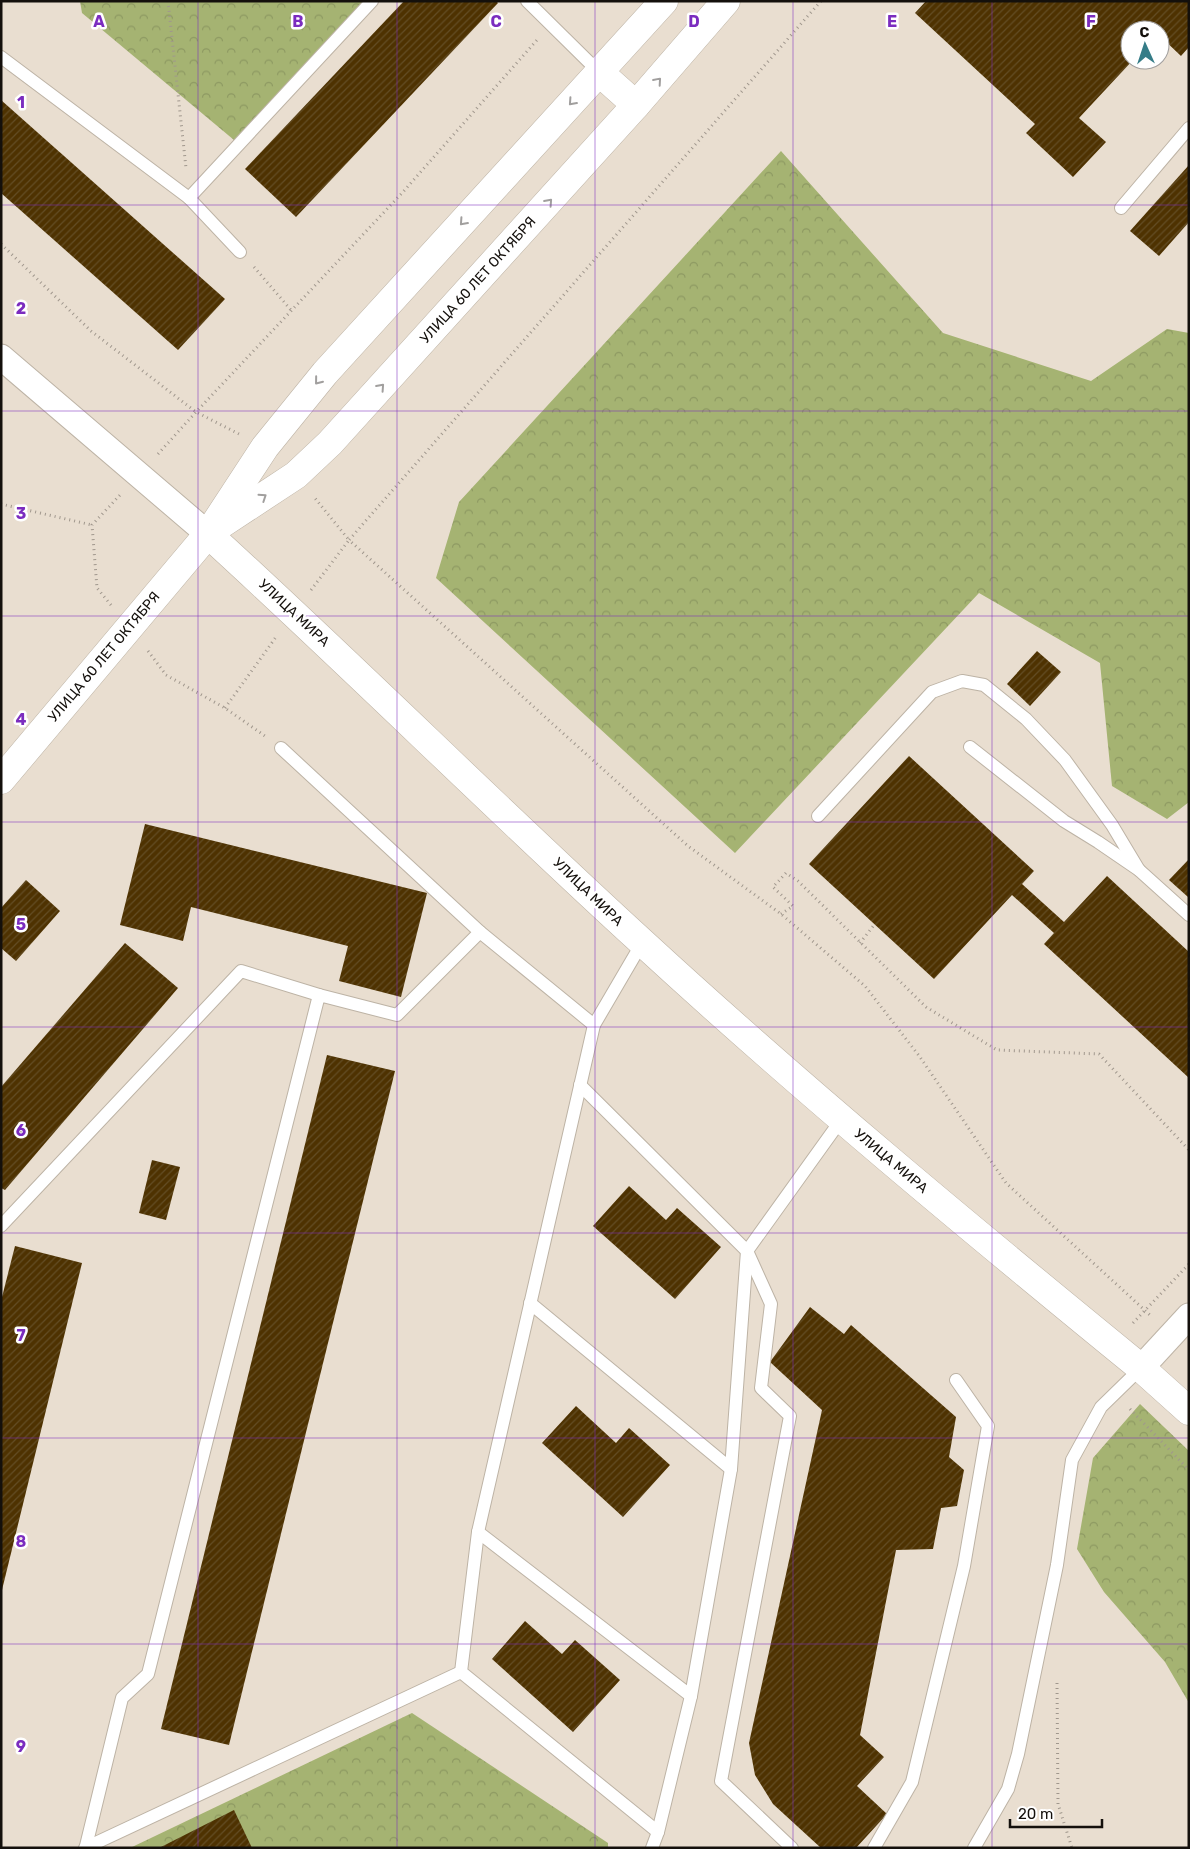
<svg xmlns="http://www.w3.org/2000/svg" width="1190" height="1849" viewBox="0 0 1190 1849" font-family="Rubik,sans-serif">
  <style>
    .forest { fill: url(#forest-crowns) }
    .building { fill: url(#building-hatch) }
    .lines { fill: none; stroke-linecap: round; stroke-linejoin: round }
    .lane-casing { stroke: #bdb3a5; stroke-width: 14 }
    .street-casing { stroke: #bdb3a5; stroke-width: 27 }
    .secondary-casing { stroke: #bdb3a5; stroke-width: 29 }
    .path { stroke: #a0978d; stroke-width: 3; stroke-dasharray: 1 4; stroke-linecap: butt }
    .lane { stroke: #fff; stroke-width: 12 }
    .street { stroke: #fff; stroke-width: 25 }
    .secondary { stroke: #fff; stroke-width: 28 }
    .oneway { stroke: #a19f9e }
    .grid { fill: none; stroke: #7b2cbf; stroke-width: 1; stroke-opacity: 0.55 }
    .labels { text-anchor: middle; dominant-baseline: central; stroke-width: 5; stroke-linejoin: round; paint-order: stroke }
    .street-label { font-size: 14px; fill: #14100c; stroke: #fff }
    .grid-label { font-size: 16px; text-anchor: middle; font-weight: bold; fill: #7b2cbf; stroke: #fff; stroke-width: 5; stroke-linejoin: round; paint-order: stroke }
  </style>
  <defs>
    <pattern id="forest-crowns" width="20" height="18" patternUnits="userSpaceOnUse" patternTransform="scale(1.25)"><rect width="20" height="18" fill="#a5b372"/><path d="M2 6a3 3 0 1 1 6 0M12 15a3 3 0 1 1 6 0" fill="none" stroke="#8d9962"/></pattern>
    <pattern id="building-hatch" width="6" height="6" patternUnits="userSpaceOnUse" patternTransform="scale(1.25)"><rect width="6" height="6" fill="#4e3201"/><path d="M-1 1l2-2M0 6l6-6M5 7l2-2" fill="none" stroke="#634d25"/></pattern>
  </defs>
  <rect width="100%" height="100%" fill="#e9ded0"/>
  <g class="forest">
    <path d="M80,1H367L234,140L82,13Z"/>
    <path d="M781,151L943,333L1091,381L1167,329L1189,333V802L1167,819L1112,786L1100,663L979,593L735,853L436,578L459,502Z"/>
    <path d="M1140,1404L1189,1451V1703L1165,1662L1104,1592L1077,1549L1093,1458Z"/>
    <path d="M412,1713L608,1843V1848H130Z"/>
  </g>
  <g class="building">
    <path d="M404,1H496L498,3L296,217L245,169Z"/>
    <path d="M926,1H1187L1189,3V47L1181,56L1160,36V30H1130V60H1133L1079,118L1106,142L1073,177L1026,133L1035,124L915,13Z"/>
    <path d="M1,100L225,299L178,350L1,193Z"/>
    <path d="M1189,165V222L1159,256L1130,231Z"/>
    <path d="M1037,651L1061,672L1030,706L1007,684Z"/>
    <path d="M909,756L1034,871L1022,884L1064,922L1107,876L1189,952V1078L1044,944L1054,933L1012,895L934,979L809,864Z"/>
    <path d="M145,824L427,893L401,997L339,981L348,946L191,907L183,941L120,925Z"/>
    <path d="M1189,859V896L1188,897L1169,880Z"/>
    <path d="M26,880L60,911L16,961L1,948V908Z"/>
    <path d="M125,943L178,988L5,1190L1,1188V1087Z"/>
    <path d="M327,1055L395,1071L229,1745L161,1729Z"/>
    <path d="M152,1160L180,1167L166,1220L139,1213Z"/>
    <path d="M629,1186L666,1220L677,1208L721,1247L675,1299L593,1226Z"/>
    <path d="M15,1246L82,1263L2,1590L1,1301Z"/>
    <path d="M810,1307L844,1334L851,1325L956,1417L949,1457L964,1470L957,1506L941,1508L933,1549L896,1550L860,1735L884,1757L857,1786L887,1814L856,1848H821L773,1804L755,1775L749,1743L822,1410L770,1362Z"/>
    <path d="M576,1406L616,1443L629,1428L670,1465L623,1517L542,1443Z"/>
    <path d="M525,1621L562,1654L575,1640L620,1680L573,1732L492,1659Z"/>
    <path d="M234,1810L252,1848H159Z"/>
  </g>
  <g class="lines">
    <g class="lane-casing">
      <g id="lane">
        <path d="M527,1L599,72"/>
        <path d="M1,57L189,198L240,252"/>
        <path d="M189,198L372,1"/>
        <path d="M1121,208L1189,128"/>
        <path d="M970,747L1064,821L1098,842L1139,870L1189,915"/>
        <path d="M281,748L480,932"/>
        <path d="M818,816L932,692L962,681L984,685L1026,719L1065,760L1112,825L1139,870"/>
        <path d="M642,943L594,1025L478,1532L461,1672L658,1832"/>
        <path d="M580,1085L747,1251L771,1304L761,1388L790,1416L721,1781L792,1848"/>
        <path d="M1,1226L241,971L319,995"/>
        <path d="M530,1303L731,1469"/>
        <path d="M478,1532L691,1696"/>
        <path d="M86,1846L122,1698L148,1674L319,995L397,1015L480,932L594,1025"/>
        <path d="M85,1848L461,1672"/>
        <path d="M652,1848L658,1832L691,1696L731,1469L747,1251L841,1120"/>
        <path d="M874,1848L912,1782L964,1566L988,1426L956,1380"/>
        <path d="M974,1848L1008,1789L1018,1754L1057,1565L1072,1460L1101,1407L1141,1368"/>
      </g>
    </g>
    <g class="street-casing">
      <g id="street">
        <path d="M1,357L208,534"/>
        <path d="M1141,1368L1189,1316"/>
      </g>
    </g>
    <g class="secondary-casing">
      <g id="secondary">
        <path d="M599,72L636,105"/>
        <path d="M217,527L296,475L330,443L636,105L726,1"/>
        <path d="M208,534C355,668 496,809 643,943C804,1091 972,1230 1141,1368L1189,1411"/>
        <path d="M1,780L208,534L265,447L325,373L664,1"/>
      </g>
    </g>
    <g class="path">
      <path d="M168,1L186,168"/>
      <path d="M821,1L349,540L688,846L781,914L865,986L920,1057L1006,1183L1150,1315"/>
      <path d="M1,244L91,331L196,412L239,434"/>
      <path d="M254,267L291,310"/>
      <path d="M158,454L196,412L403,192L537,40"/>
      <path d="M1,504L92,525"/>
      <path d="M311,590L349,540L314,497"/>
      <path d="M111,605L97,588L92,525L120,495"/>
      <path d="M148,651L166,675L225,708L265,736"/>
      <path d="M225,708L276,637"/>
      <path d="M781,914L793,906L773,887L786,873L798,881L926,1007L997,1050L1099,1054L1189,1150"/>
      <path d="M860,943L874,925"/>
      <path d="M1133,1323L1189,1264"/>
      <path d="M1130,1409L1189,1470"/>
      <path d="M1057,1683L1058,1804L1072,1848"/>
    </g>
    <use href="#lane" class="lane"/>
    <use href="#street" class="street"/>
    <use href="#secondary" class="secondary"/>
  </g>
  <defs><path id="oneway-chevron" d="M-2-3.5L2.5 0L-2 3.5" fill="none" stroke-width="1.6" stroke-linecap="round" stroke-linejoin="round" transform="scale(1.25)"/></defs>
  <g class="oneway">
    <use href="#oneway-chevron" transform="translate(658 81) rotate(-49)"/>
    <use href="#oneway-chevron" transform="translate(572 102) rotate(132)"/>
    <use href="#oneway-chevron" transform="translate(549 202) rotate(-48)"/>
    <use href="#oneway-chevron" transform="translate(463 222) rotate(132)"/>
    <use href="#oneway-chevron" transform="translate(318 381) rotate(129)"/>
    <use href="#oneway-chevron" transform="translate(381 387) rotate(-48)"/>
    <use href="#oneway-chevron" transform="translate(263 497) rotate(-34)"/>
  </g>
  <path class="grid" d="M198,1V1848M397,1V1848M595,1V1848M793,1V1848M992,1V1848M1,205H1189M1,411H1189M1,616H1189M1,822H1189M1,1027H1189M1,1233H1189M1,1438H1189M1,1644H1189"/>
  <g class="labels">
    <g class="street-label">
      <text transform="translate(478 280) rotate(-48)">УЛИЦА 60 ЛЕТ ОКТЯБРЯ</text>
      <text transform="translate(294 613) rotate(43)">УЛИЦА МИРА</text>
      <text transform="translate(104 657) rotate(-50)">УЛИЦА 60 ЛЕТ ОКТЯБРЯ</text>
      <text transform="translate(588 892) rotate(44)">УЛИЦА МИРА</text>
      <text transform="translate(891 1161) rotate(40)">УЛИЦА МИРА</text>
    </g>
  </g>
  <g class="grid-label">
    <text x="99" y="27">A</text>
    <text x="298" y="27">B</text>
    <text x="496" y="27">C</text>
    <text x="694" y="27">D</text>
    <text x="892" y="27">E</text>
    <text x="1091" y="27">F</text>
    <text x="21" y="108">1</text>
    <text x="21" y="314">2</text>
    <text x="21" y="519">3</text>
    <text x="21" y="725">4</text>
    <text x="21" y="930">5</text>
    <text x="21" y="1136">6</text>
    <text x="21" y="1341">7</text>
    <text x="21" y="1547">8</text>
    <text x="21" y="1752">9</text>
  </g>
  <rect width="1190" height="1849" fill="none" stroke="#14100c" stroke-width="5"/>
  <g transform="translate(1145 45) rotate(357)"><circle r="24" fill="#ffffff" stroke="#a19f9e"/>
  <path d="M0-4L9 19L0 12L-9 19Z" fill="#357c87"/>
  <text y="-8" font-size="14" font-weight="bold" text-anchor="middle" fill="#14100c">С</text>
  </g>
  <path d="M1010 1819v8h92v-8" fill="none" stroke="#14100c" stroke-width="2.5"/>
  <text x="1018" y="1819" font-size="15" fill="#14100c" stroke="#ffffff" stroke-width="4" paint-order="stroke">20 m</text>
</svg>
